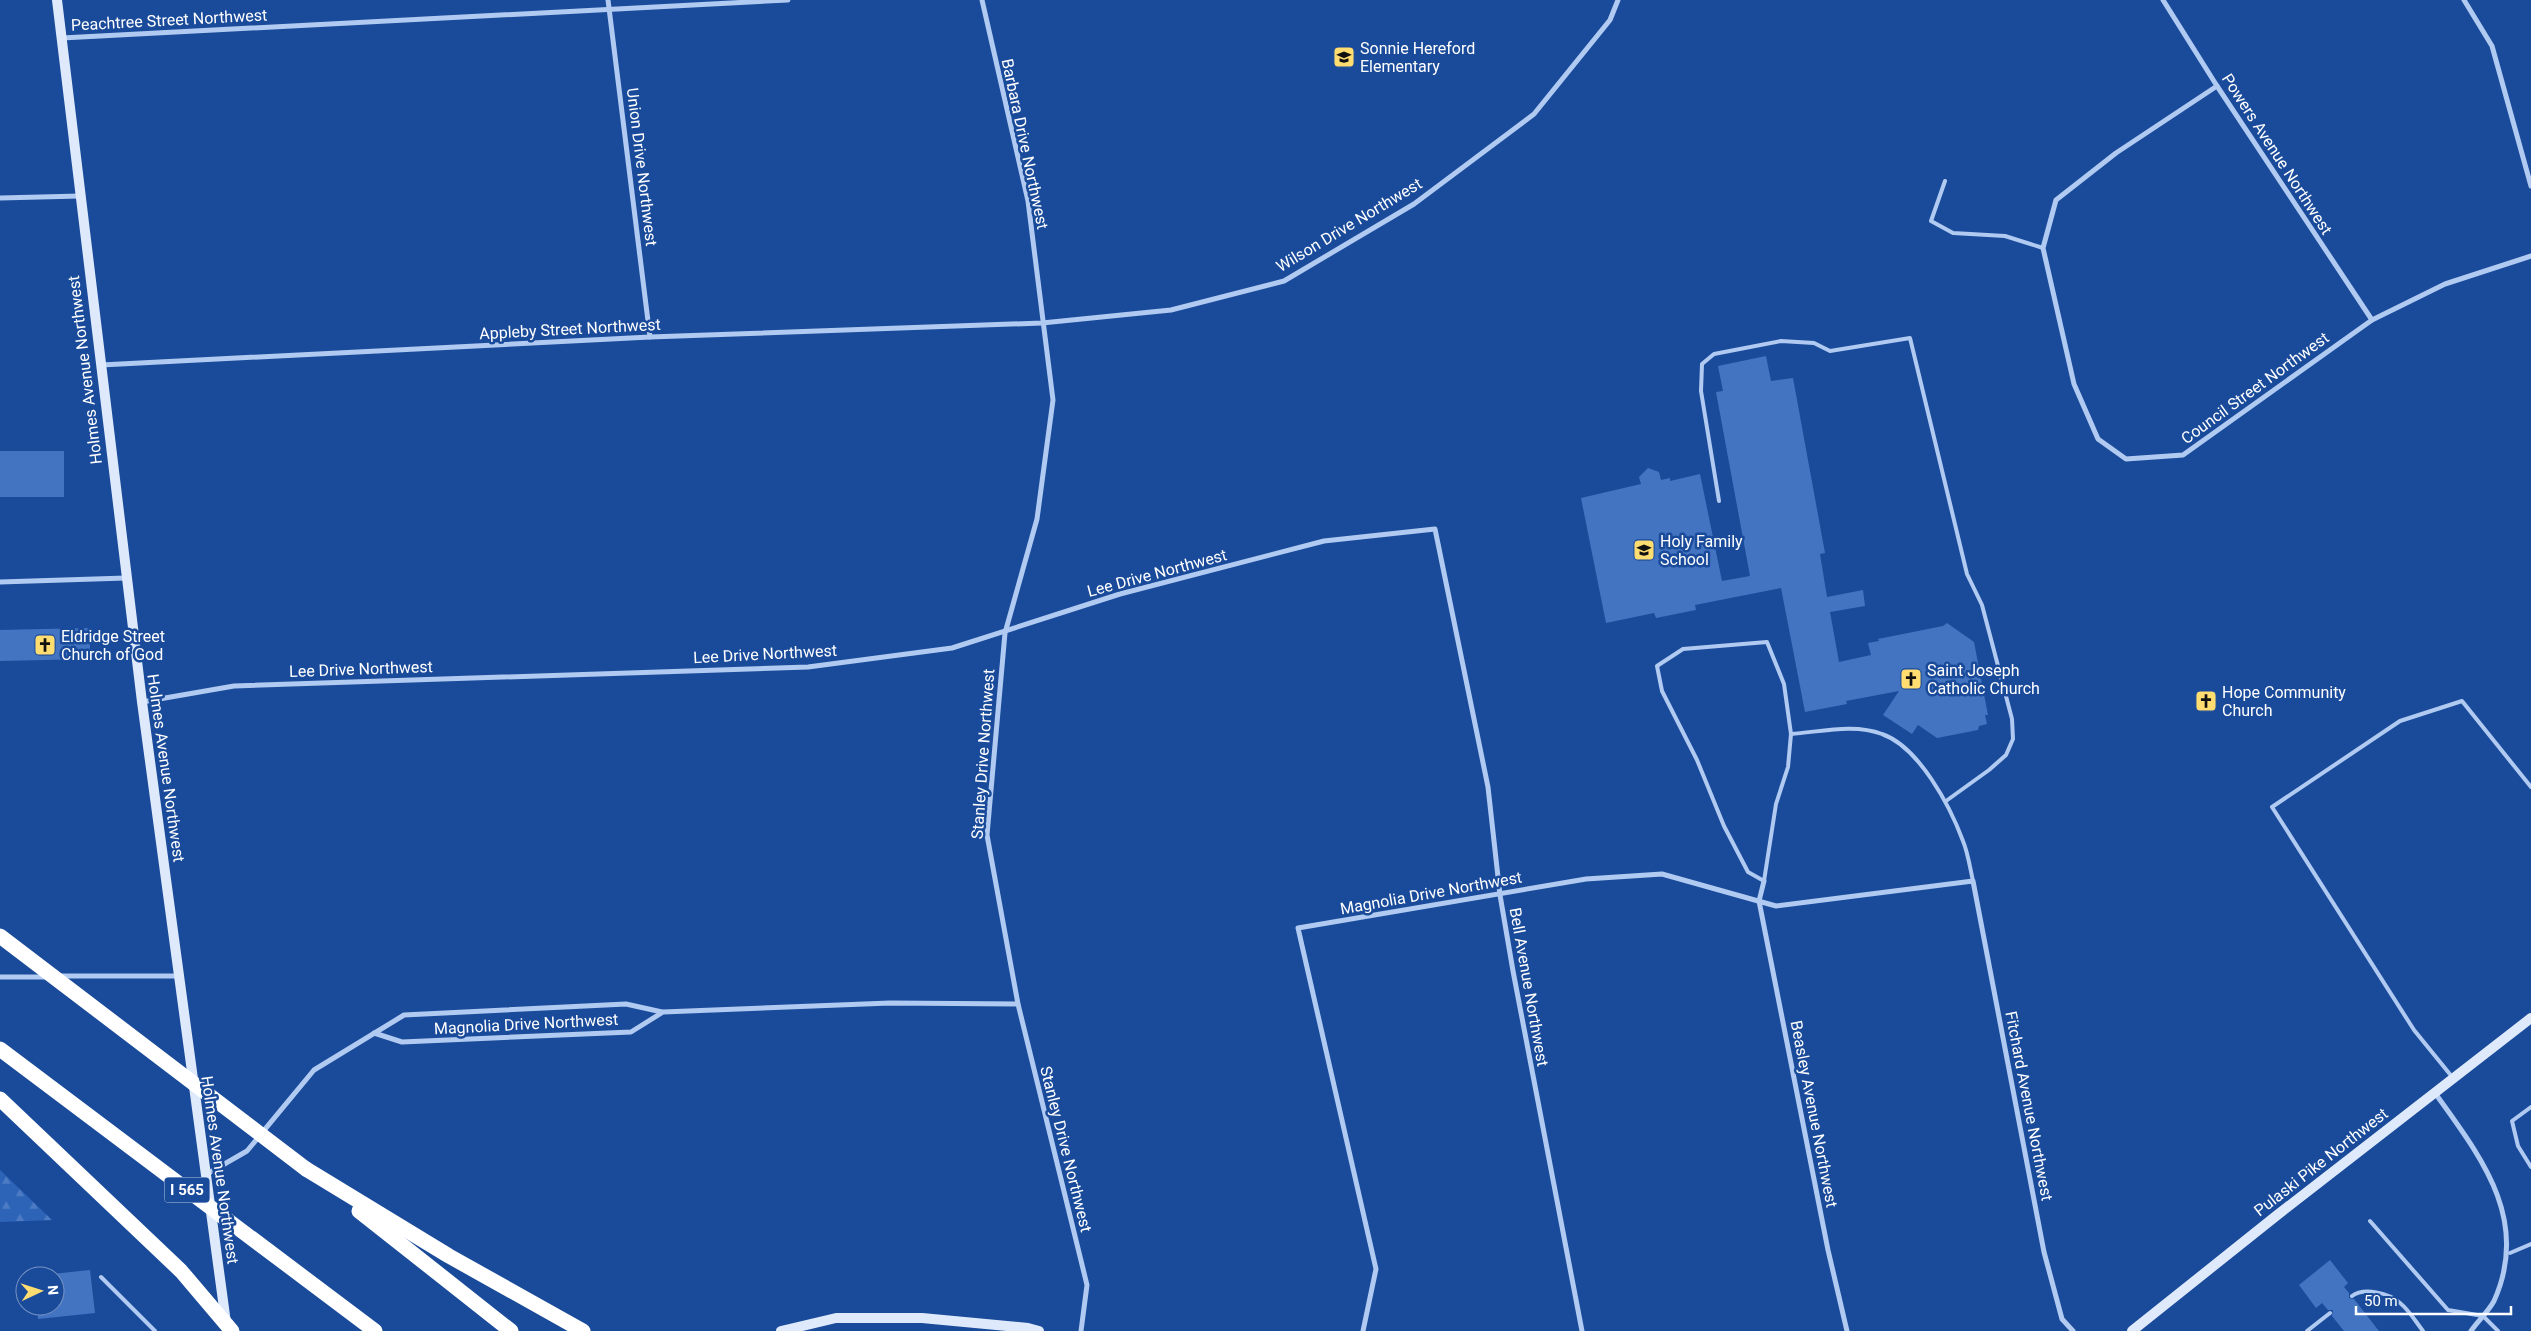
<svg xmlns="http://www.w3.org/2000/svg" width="2531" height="1331" viewBox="0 0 2531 1331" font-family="Roboto,sans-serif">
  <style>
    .forest { fill: url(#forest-firs) }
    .building { fill: #4374c1 }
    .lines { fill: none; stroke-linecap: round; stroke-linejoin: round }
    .service { stroke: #b0caf1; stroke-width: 4 }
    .minor { stroke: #b0caf1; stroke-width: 5 }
    .secondary { stroke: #deeafc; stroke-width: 10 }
    .motorway { stroke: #fff; stroke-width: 15 }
    .motorway-bridge { stroke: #fff; stroke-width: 15 }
    .labels { text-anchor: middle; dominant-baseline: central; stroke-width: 5; stroke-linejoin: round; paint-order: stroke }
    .shield { fill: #1a4b9b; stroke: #bac9e1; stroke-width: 1 }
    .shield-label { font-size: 15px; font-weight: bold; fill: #fff }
    .street-label { font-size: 16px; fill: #fff; stroke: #1a4b9b }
    .poi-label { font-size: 16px; fill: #fff; stroke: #1a4b9b; text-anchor: start }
  </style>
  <defs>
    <pattern id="forest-firs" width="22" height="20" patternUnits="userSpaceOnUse" patternTransform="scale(1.25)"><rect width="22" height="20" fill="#2d64b8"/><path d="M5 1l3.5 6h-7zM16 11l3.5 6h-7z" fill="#4c7bc3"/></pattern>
  </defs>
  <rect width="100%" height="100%" fill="#1a4b9b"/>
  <path class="forest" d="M0,1170L52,1220L0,1222Z"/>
  <g class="building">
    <path d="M1766,356L1771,381L1793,378L1825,553L1820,554L1827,597L1863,590L1865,606L1830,612L1839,662L1871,655L1868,643L1879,641L1878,639L1943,626L1947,623L1974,642L1988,715H1985L1987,724L1979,726L1978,730L1937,738L1918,725L1912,734L1883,715L1899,691L1846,701L1847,704L1805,712L1781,588L1695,605L1696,610L1656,618L1654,613L1606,623L1581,498L1641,484L1639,477L1648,468L1659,472L1661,480L1670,478V481L1700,474L1722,581L1750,576L1716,392L1723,391L1718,366Z"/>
    <rect x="0" y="451" width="64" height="46"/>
    <path d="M90,628V659L0,661V630Z"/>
    <path d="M2330,1260L2348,1283L2344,1287L2349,1293V1298L2354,1299L2379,1331H2344L2332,1316L2333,1310H2328L2322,1303L2316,1308L2299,1285Z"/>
    <path d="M90,1270L95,1313L38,1319L37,1306H55V1276H33Z"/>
  </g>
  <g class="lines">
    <g class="service">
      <path d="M1945,181L1931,221L1953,233L2005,236L2043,248"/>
      <path d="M1719,501L1701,391L1702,364L1714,354L1781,341L1814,343L1830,351L1910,338L1967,574L1982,605L2012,719L2013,739L2006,755L1989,770L1946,801"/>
      <path d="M1767,642L1784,684L1791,734L1788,767L1776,804L1764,881L1748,872L1724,826L1697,760L1662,691L1657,666L1683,649Z"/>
      <path d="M1791,734C1820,732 1854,723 1882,734C1919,747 1950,806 1963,841C1968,853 1970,868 1973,881"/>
      <path d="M2453,1078L2414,1030L2272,807L2400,721L2462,701L2531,787"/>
      <path d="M2531,1107L2512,1121L2518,1146L2531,1167"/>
      <path d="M2370,1221L2448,1310L2483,1316L2498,1331"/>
      <path d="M2510,1253L2531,1244"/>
      <path d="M101,1277L155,1331"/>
      <path d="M2352,1296C2364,1287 2389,1293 2400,1303C2409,1310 2416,1322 2423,1331"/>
      <path d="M2307,1331L2330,1313"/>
    </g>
    <g class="minor">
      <path d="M608,0L650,337"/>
      <path d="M982,0L1028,201L1053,400L1037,519L1005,633L987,835L1018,1004L1087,1285L1081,1331"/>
      <path d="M2163,0L2217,86L2372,320"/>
      <path d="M2464,0L2492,46L2531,186"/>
      <path d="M62,38L788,0"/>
      <path d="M2217,86L2116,153L2056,200L2043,248L2074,384L2098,439L2126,459L2183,455L2372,320L2445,284L2531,256"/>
      <path d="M0,198L80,196"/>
      <path d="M101,365L650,337L1042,323L1171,310L1284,281L1414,204L1534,114L1610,20L1618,0"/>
      <path d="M0,582L126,578"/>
      <path d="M142,702L234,686L808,667L952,648L1120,594L1324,541L1435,529L1488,787L1500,895L1513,971L1582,1331"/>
      <path d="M1764,881L1759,901L1828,1250L1847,1331"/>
      <path d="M60,976H178"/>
      <path d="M0,977H47"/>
      <path d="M374,1033L402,1042L631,1032L663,1012L890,1003L1018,1004"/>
      <path d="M2435,1093C2480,1156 2531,1219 2494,1301C2488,1312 2478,1321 2471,1331"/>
      <path d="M207,1174L247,1151L314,1070L404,1015L626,1004L662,1012"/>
      <path d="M1363,1331L1376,1269L1298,928L1586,879L1662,874L1776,906L1973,881L2044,1252L2062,1319L2073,1331"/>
    </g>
    <g class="secondary">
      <path d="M57,0L142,702L226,1323"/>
      <path d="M781,1331L836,1318H922L1028,1328L1039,1331"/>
      <path d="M2132,1331L2276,1216L2531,1018"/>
    </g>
    <g class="motorway">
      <path d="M306,1169L449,1256L583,1331"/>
      <path d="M359,1211L511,1331"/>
    </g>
    <g class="motorway-bridge">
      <path d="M0,936L306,1169"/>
      <path d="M0,1049L375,1331"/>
      <path d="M0,1099L181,1271L232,1331"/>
    </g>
  </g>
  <defs>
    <g id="school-square" transform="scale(1.125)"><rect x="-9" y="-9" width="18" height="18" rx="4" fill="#ffdd70" stroke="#1a4b9b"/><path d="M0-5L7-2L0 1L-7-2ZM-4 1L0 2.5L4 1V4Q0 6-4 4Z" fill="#111"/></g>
    <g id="church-square" transform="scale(1.125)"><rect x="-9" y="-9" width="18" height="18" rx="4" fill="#ffdd70" stroke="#1a4b9b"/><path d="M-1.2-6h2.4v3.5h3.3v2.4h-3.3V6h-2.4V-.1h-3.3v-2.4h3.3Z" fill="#111"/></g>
  </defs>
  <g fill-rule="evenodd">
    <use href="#school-square" x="1344" y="57"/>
    <use href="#school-square" x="1644" y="550"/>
    <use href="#church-square" x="45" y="645"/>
    <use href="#church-square" x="1911" y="679"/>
    <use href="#church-square" x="2206" y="701"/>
  </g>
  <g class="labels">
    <rect class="shield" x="164.5" y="1177.5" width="45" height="25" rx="4"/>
    <g class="shield-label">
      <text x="187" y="1190">I 565</text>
    </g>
    <g class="street-label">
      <text transform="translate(169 20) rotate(-3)">Peachtree Street Northwest</text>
      <text transform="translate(1025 144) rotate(78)">Barbara Drive Northwest</text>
      <text transform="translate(2277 154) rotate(57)">Powers Avenue Northwest</text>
      <text transform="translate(642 167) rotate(83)">Union Drive Northwest</text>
      <text transform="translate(1349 225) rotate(-31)">Wilson Drive Northwest</text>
      <text transform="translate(570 329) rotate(-3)">Appleby Street Northwest</text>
      <text transform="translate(85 370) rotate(-97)">Holmes Avenue Northwest</text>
      <text transform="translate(2255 388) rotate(-36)">Council Street Northwest</text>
      <text transform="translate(1157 573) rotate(-15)">Lee Drive Northwest</text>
      <text transform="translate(765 654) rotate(-3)">Lee Drive Northwest</text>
      <text transform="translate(361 669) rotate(-2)">Lee Drive Northwest</text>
      <text transform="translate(983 754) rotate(-86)">Stanley Drive Northwest</text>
      <text transform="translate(166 768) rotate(82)">Holmes Avenue Northwest</text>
      <text transform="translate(1431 893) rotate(-10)">Magnolia Drive Northwest</text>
      <text transform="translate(1529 987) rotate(80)">Bell Avenue Northwest</text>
      <text transform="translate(526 1024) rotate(-3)">Magnolia Drive Northwest</text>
      <text transform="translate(2029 1106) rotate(79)">Fitchard Avenue Northwest</text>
      <text transform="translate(1814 1114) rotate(79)">Beasley Avenue Northwest</text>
      <text transform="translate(1066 1149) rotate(76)">Stanley Drive Northwest</text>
      <text transform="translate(2321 1162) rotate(-38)">Pulaski Pike Northwest</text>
      <text transform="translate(220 1170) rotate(82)">Holmes Avenue Northwest</text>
    </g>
    <g class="poi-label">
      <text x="1360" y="48">Sonnie Hereford<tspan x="1360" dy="18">Elementary</tspan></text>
      <text x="1660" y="541">Holy Family<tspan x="1660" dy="18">School</tspan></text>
      <text x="61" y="636">Eldridge Street<tspan x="61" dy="18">Church of God</tspan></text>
      <text x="1927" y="670">Saint Joseph<tspan x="1927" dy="18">Catholic Church</tspan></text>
      <text x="2222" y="692">Hope Community<tspan x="2222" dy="18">Church</tspan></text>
    </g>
  </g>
  <g transform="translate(40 1291) rotate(86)"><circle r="24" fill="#1a4b9b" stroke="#7693c3"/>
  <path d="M0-4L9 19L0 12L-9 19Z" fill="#ffdd70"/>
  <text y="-8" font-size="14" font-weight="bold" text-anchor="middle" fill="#ffffff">N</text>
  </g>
  <path d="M2356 1306v8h155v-8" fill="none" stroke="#ffffff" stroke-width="2.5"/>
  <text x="2364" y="1306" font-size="15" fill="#ffffff" stroke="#1a4b9b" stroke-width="4" paint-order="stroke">50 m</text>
</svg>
